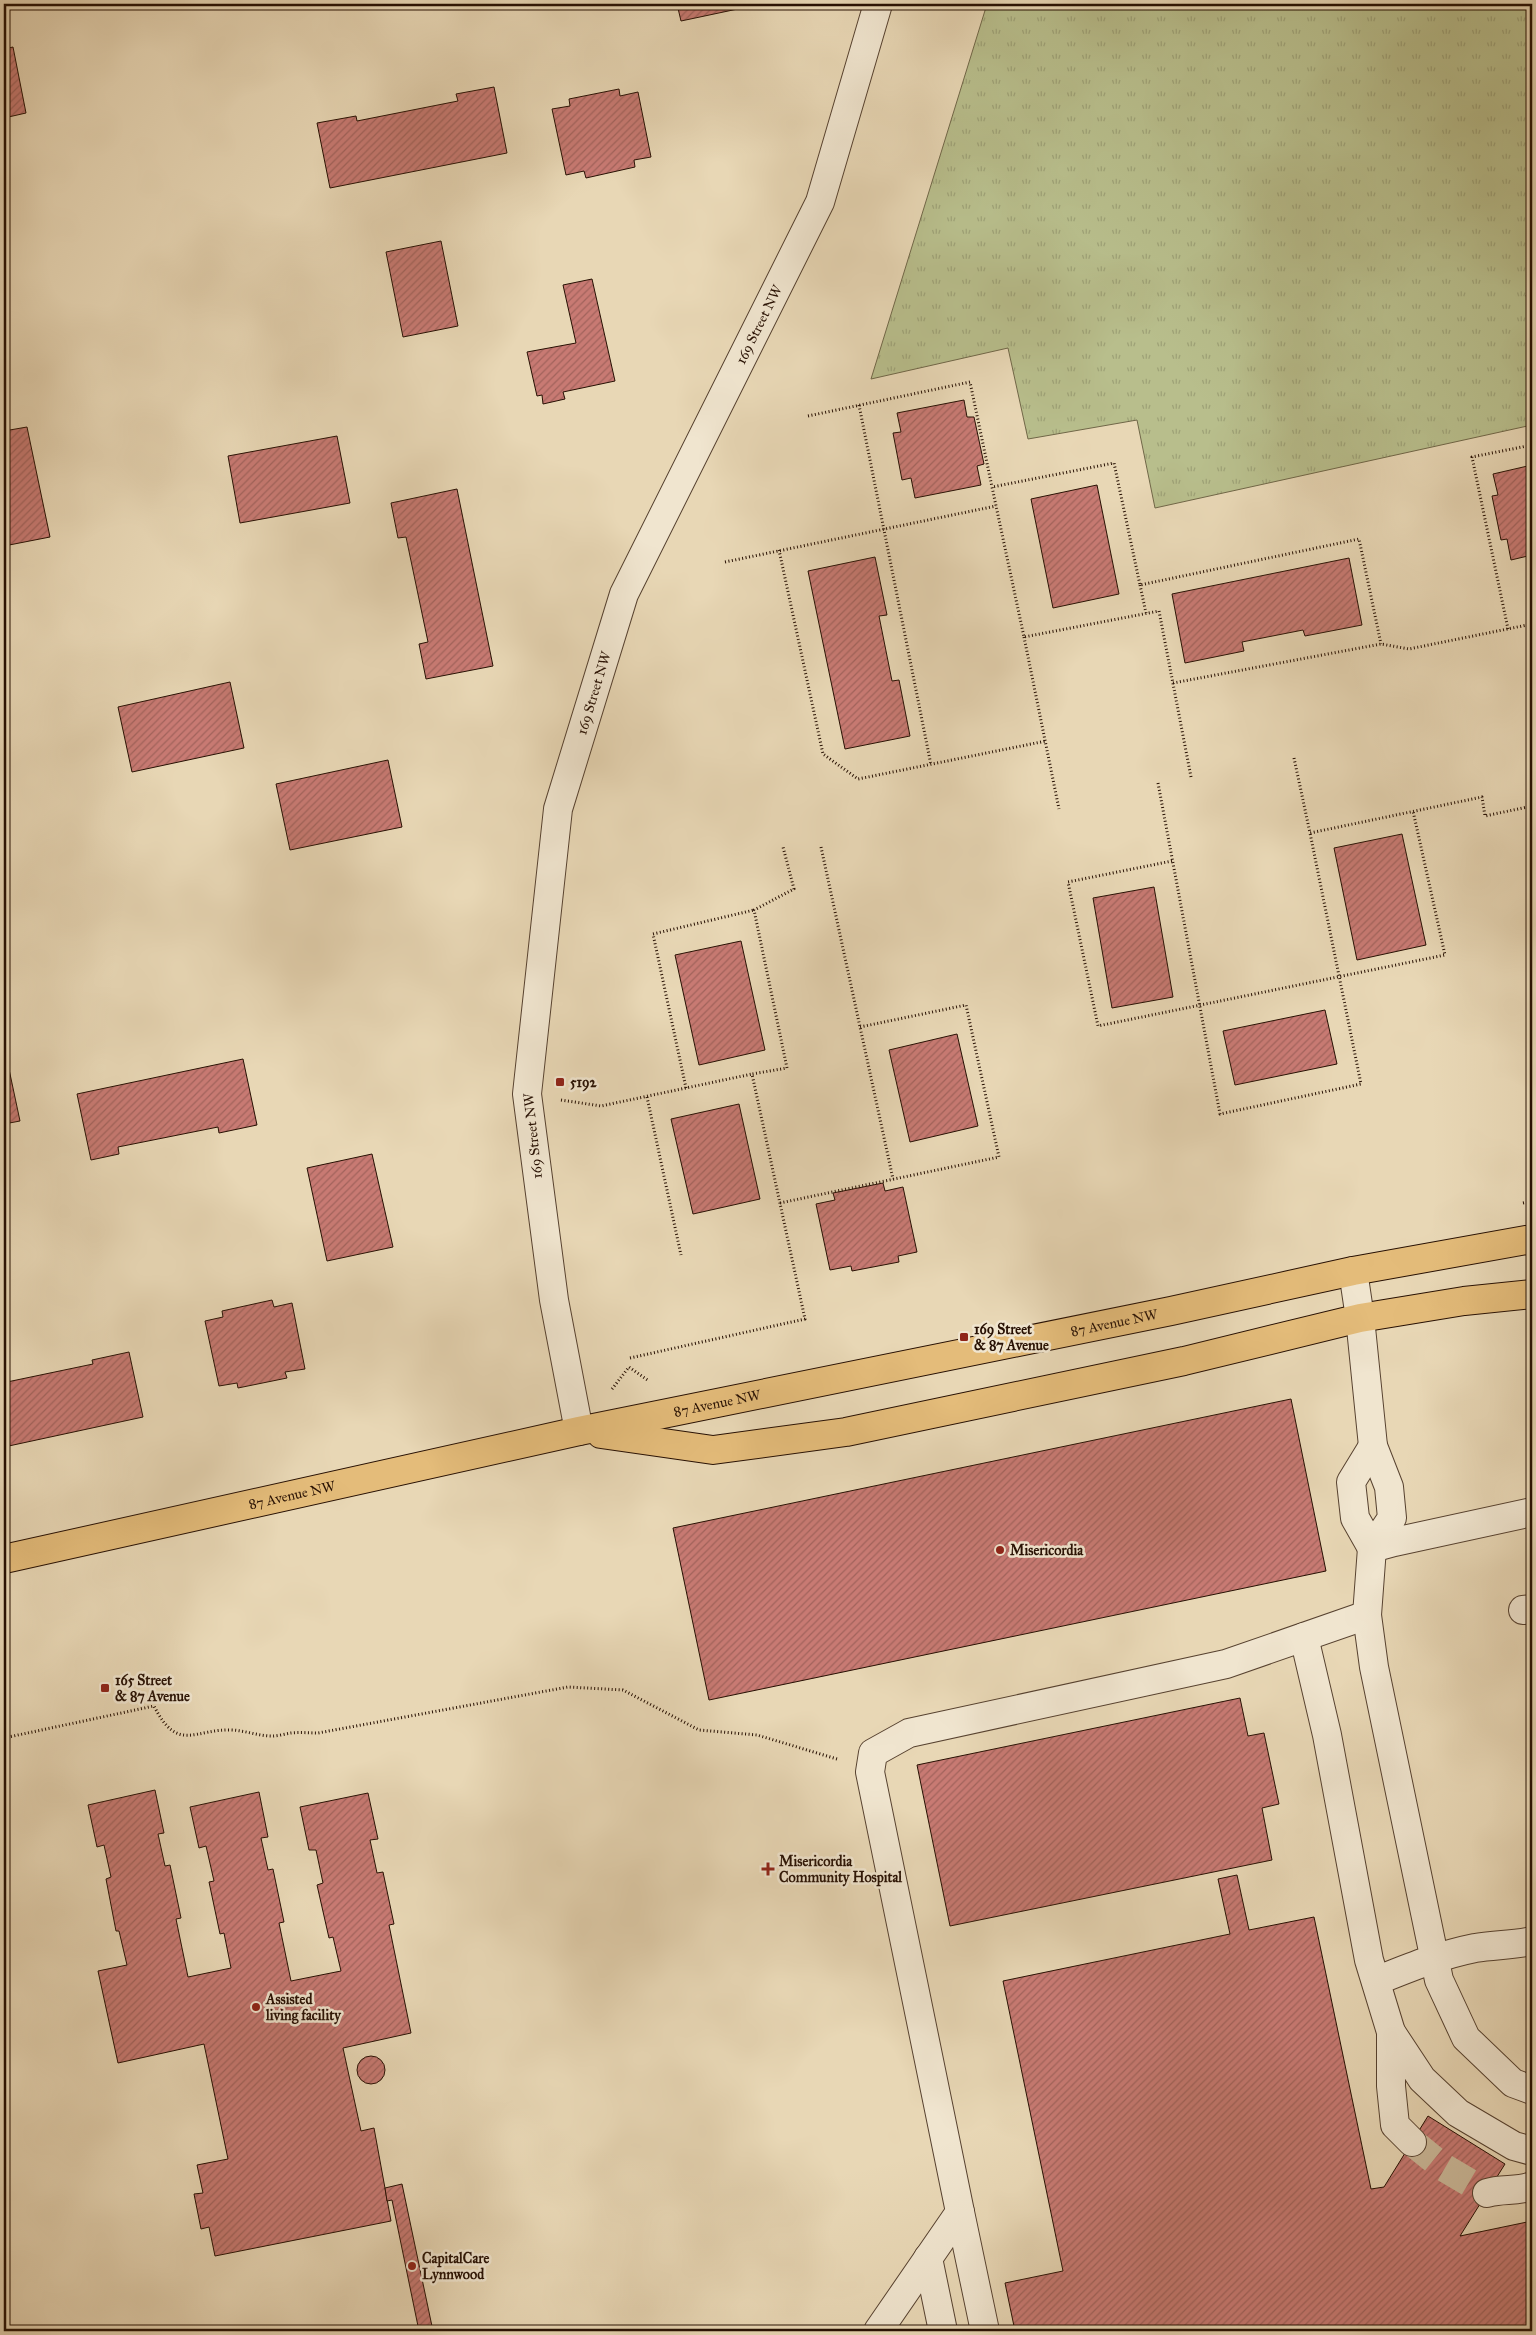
<svg xmlns="http://www.w3.org/2000/svg" width="1536" height="2335" viewBox="0 0 1536 2335" font-family="'IM FELL Great Primer',serif">
  <style>
    .grass { fill: url(#grass-tufts); stroke: #706748 }
    .building { fill: url(#building-hatch); stroke: #271003 }
    .lines { fill: none; stroke-linecap: round; stroke-linejoin: round }
    .minor-tunnel { stroke: #cbb99a; stroke-width: 28; stroke-dasharray: 28 14; stroke-linecap: butt }
    .minor-casing { stroke: #574230; stroke-width: 30 }
    .major-casing { stroke: #271003; stroke-width: 30 }
    .path { stroke: #271003; stroke-width: 3; stroke-dasharray: 1 2.5; stroke-linecap: butt }
    .minor { stroke: #f0e5cf; stroke-width: 28 }
    .major { stroke: #e4bc7a; stroke-width: 28 }
    .poi-dot { fill: #8f2418; stroke: #f0e5cf; stroke-width: 2 }
    .labels { text-anchor: middle; dominant-baseline: central; stroke-width: 5; stroke-linejoin: round; paint-order: stroke }
    .street-label { font-size: 14px; fill: #271003; stroke: #f0e5cf }
    .poi-label { font-size: 14px; font-weight: bold; fill: #271003; stroke: #f0e5cf; text-anchor: start }
  </style>
  <defs>
    <pattern id="grass-tufts" width="24" height="20" patternUnits="userSpaceOnUse" patternTransform="scale(1.25)"><rect width="24" height="20" fill="#b8be8c"/><path d="M3 7l-1-3M5 7V3M7 7l1-3M15 17l-1-3M17 17v-4M19 17l1-3" fill="none" stroke="#9ea277"/></pattern>
    <pattern id="building-hatch" width="6" height="6" patternUnits="userSpaceOnUse" patternTransform="scale(1.25)"><rect width="6" height="6" fill="#c87a73"/><path d="M-1 1l2-2M0 6l6-6M5 7l2-2" fill="none" stroke="#a2635c"/></pattern>
  </defs>
  <rect width="100%" height="100%" fill="#e8d7b5"/>
  <filter id="stains"><feTurbulence type="fractalNoise" baseFrequency=".004" numOctaves="4"/><feColorMatrix values="0 0 0 0 .2 0 0 0 0 .09 0 0 0 0 .02 0 0 0 .5 -.17"/></filter>
  <radialGradient id="worn" r=".72"><stop offset=".6" stop-color="#630" stop-opacity="0"/><stop offset="1" stop-color="#630" stop-opacity=".3"/></radialGradient>
  <path class="grass" d="M987,4H1532V293L1526,295L1532,326V425L1155,508L1137,420L1028,439L1008,348L871,379Z"/>
  <g class="building">
    <path d="M677,4H746L747,7L681,21Z"/>
    <path d="M13,47L26,113L4,118V49Z"/>
    <path d="M494,87L507,153L330,188L317,123L356,116L357,121L458,101L456,94Z"/>
    <path d="M619,89L620,96L638,92L651,157L634,160L635,167L586,178L584,171L566,175L552,109L570,106L569,99Z"/>
    <path d="M441,241L458,326L403,337L386,252Z"/>
    <path d="M592,279L615,381L563,392L565,399L543,404L542,395L537,396L527,352L576,343L563,285Z"/>
    <path d="M964,400L967,417H974L984,464L977,466L981,485L915,498L911,478L902,480L893,433L901,432L897,413Z"/>
    <path d="M27,427L50,537L4,546V431Z"/>
    <path d="M337,436L350,503L240,523L228,456Z"/>
    <path d="M1532,465V555L1511,560L1507,539L1501,540L1492,496L1498,495L1493,474Z"/>
    <path d="M1097,485L1119,594L1053,608L1031,499Z"/>
    <path d="M457,489L493,666L426,679L419,644L428,642L406,537L398,538L391,503Z"/>
    <path d="M875,557L887,615L879,616L892,681L899,680L910,736L845,749L808,571Z"/>
    <path d="M1349,558L1362,625L1305,636L1303,630L1242,642L1244,651L1185,663L1172,594Z"/>
    <path d="M230,682L244,748L132,772L118,707Z"/>
    <path d="M388,760L402,827L290,850L276,784Z"/>
    <path d="M1402,834L1426,945L1357,960L1334,848Z"/>
    <path d="M1154,887L1173,997L1112,1008L1093,898Z"/>
    <path d="M741,941L765,1050L699,1065L675,955Z"/>
    <path d="M1325,1010L1337,1064L1235,1085L1223,1031Z"/>
    <path d="M957,1034L978,1126L910,1142L889,1050Z"/>
    <path d="M4,1055H6L20,1121L4,1124Z"/>
    <path d="M243,1059L257,1125L219,1133L218,1127L118,1147L119,1154L91,1160L77,1094Z"/>
    <path d="M739,1104L760,1199L693,1214L671,1119Z"/>
    <path d="M372,1154L393,1247L327,1261L307,1168Z"/>
    <path d="M883,1183L885,1191L903,1187L917,1252L898,1256L899,1262L852,1271L851,1266L830,1270L816,1204L835,1200L833,1193Z"/>
    <path d="M272,1300L274,1307L292,1303L305,1369L285,1372L287,1378L238,1388L237,1383L219,1386L205,1321L223,1317L222,1311Z"/>
    <path d="M129,1352L143,1417L4,1447V1389L8,1388L7,1382L93,1364L92,1360Z"/>
    <path d="M1291,1399L1326,1571L709,1700L673,1528Z"/>
    <path d="M1240,1698L1248,1736L1264,1733L1279,1804L1262,1808L1272,1860L950,1926L917,1765Z"/>
    <path d="M155,1790L164,1833L158,1834L165,1866L170,1865L181,1918L176,1919L188,1977L231,1968L224,1933L220,1934L209,1882L214,1881L206,1846L199,1848L190,1807L259,1792L268,1837L261,1838L268,1870L273,1869L284,1922L279,1923L291,1981L341,1971L333,1937L329,1938L317,1885L323,1883L316,1850H309L300,1807L368,1793L378,1839L370,1840L377,1873L383,1872L394,1924L389,1925L411,2033L343,2048L361,2131L374,2128L391,2221L215,2256L209,2227L201,2229L194,2194L203,2193L197,2165L228,2159L204,2044L118,2063L98,1971L127,1965L119,1931H116L106,1879L111,1877L104,1845L97,1847L88,1805Z"/>
    <path d="M1237,1875L1249,1930L1314,1917L1371,2189L1384,2187L1428,2116L1505,2164L1460,2236L1532,2221V2331H1015L1005,2283L1063,2271L1003,1981L1230,1934L1218,1879Z"/>
    <circle cx="371" cy="2070" r="14"/>
    <path d="M402,2184L433,2331H419L392,2200L387,2201L385,2188Z"/>
  </g>
  <g class="lines">
    <path class="minor-tunnel" d="M1412,2142L1443,2167L1487,2193"/>
    <g class="minor-casing">
      <g id="minor">
        <path d="M1353,1271L1360,1318L1373,1446L1389,1487L1392,1518L1372,1548L1367,1615L1374,1667L1439,1980L1466,2038L1513,2083L1532,2090"/>
        <path id="s1" d="M579,1431L554,1300L527,1094L558,809L624,594L820,202L878,4"/>
        <path d="M1372,1548L1394,1542L1532,1512"/>
        <path d="M1372,1548L1355,1518L1351,1482L1373,1446"/>
        <path d="M1523,1610L1532,1609"/>
        <path d="M1304,1637L1327,1735L1369,1960L1391,2032L1422,2079L1458,2113L1514,2146L1532,2151"/>
        <path d="M1376,1981C1408,1968 1440,1955 1475,1948C1494,1945 1513,1945 1532,1941"/>
        <path d="M1391,2032V2086L1395,2125L1412,2142"/>
        <path d="M1487,2193C1502,2188 1517,2192 1532,2186"/>
        <path d="M960,2212L985,2331"/>
        <path d="M928,2258L943,2331"/>
        <path d="M878,2331L960,2212L870,1772L873,1753L909,1733L1226,1664L1367,1615"/>
      </g>
    </g>
    <g class="major-casing">
      <g id="major">
        <path d="M601,1434L713,1450L846,1432L1184,1361L1360,1318L1464,1301L1532,1294"/>
        <path id="s2" d="M4,1559L579,1431L1171,1311L1353,1271L1532,1239"/>
      </g>
    </g>
    <g class="path">
      <path d="M859,405L931,765"/>
      <path d="M808,416L970,382L992,487"/>
      <path d="M779,550L823,754L858,779L1046,741"/>
      <path d="M725,562L996,506"/>
      <path d="M1140,585L1146,613"/>
      <path d="M1508,629L1472,457L1532,445"/>
      <path d="M1024,637L1059,809"/>
      <path d="M1173,683L1381,644L1409,649L1532,624"/>
      <path d="M1294,758L1310,833L1482,797L1485,816L1532,806"/>
      <path d="M1191,777L1159,611L1024,637L992,487L1114,463L1140,585L1359,539L1381,644"/>
      <path d="M1158,783L1220,1114L1361,1084L1310,833"/>
      <path d="M821,847L893,1179"/>
      <path d="M1172,861L1068,882L1098,1026L1445,955L1413,811"/>
      <path d="M686,1088L653,934L754,910"/>
      <path d="M647,1097L681,1255"/>
      <path d="M561,1100L601,1106L752,1074"/>
      <path d="M780,1203L999,1157L966,1005L860,1027"/>
      <path d="M1523,1203L1532,1201"/>
      <path d="M630,1358L805,1319L752,1074L787,1068L754,910L794,889L783,847"/>
      <path d="M612,1389L629,1367L649,1381"/>
      <path d="M4,1738L154,1706C178,1754 195,1728 233,1730C246,1731 259,1736 272,1736C278,1736 285,1734 291,1733C300,1732 309,1733 318,1733L568,1687L623,1690L699,1730L757,1735L837,1759"/>
    </g>
    <use href="#minor" class="minor"/>
    <use href="#major" class="major"/>
  </g>
  <g class="poi-dot">
    <rect x="555" y="1077" width="10" height="10" rx="2.5"/>
    <rect x="959" y="1332" width="10" height="10" rx="2.5"/>
    <circle cx="1000" cy="1550" r="5"/>
    <rect x="100" y="1683" width="10" height="10" rx="2.5"/>
    <path d="M765.5 1861.5h5v5h5v5h-5v5h-5v-5h-5v-5h5z"/>
    <circle cx="256" cy="2007" r="5"/>
    <circle cx="412" cy="2266" r="5"/>
  </g>
  <g class="labels">
    <g class="street-label">
      <text stroke="none"><textPath href="#s1" startOffset="1154">169 Street NW</textPath></text>
      <text stroke="none"><textPath href="#s1" startOffset="749">169 Street NW</textPath></text>
      <text transform="translate(533 1136) rotate(-96)">169 Street NW</text>
      <text stroke="none"><textPath href="#s2" startOffset="1135">87 Avenue NW</textPath></text>
      <text stroke="none"><textPath href="#s2" startOffset="730">87 Avenue NW</textPath></text>
      <text stroke="none"><textPath href="#s2" startOffset="295">87 Avenue NW</textPath></text>
    </g>
    <g class="poi-label">
      <text x="570" y="1082">5192</text>
      <text x="974" y="1329">169 Street<tspan x="974" dy="16">&amp; 87 Avenue</tspan></text>
      <text x="1010" y="1550">Misericordia</text>
      <text x="115" y="1680">165 Street<tspan x="115" dy="16">&amp; 87 Avenue</tspan></text>
      <text x="779" y="1861">Misericordia<tspan x="779" dy="16">Community Hospital</tspan></text>
      <text x="266" y="1999">Assisted<tspan x="266" dy="16">living facility</tspan></text>
      <text x="422" y="2258">CapitalCare<tspan x="422" dy="16">Lynnwood</tspan></text>
    </g>
  </g>
  <rect width="1536" height="2335" fill="none" stroke="#e8d7b5" stroke-width="20"/>
  <rect x="5" y="5" width="1526" height="2325" fill="none" stroke="#271003" stroke-width="2.5"/>
  <rect x="10" y="10" width="1516" height="2315" fill="none" stroke="#271003"/>
  <rect width="100%" height="100%" filter="url(#stains)"/>
  <rect width="100%" height="100%" fill="url(#worn)"/>
</svg>
